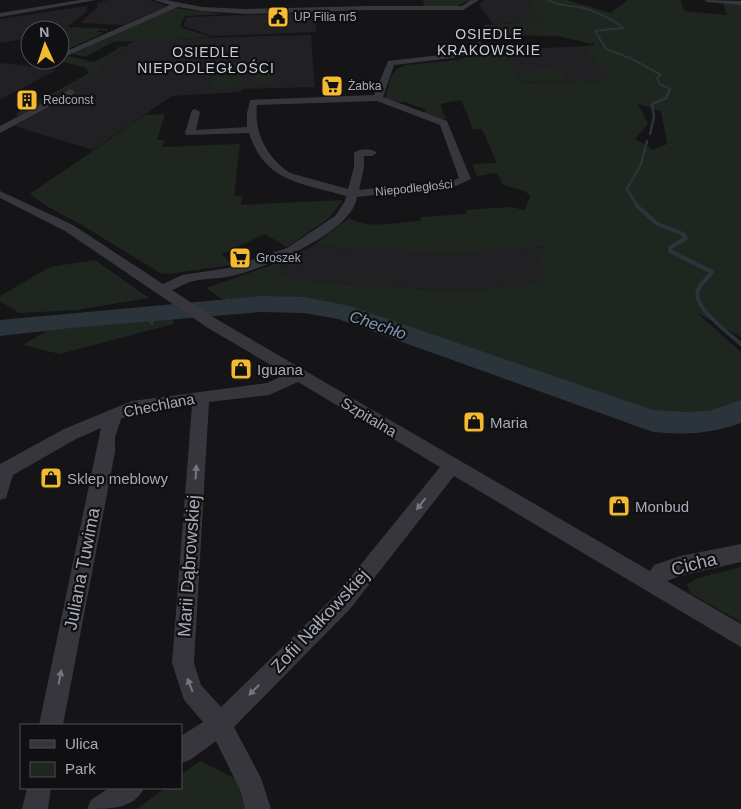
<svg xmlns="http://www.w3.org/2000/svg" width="741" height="809" viewBox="0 0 741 809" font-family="Helvetica,sans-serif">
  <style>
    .built { fill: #212124 }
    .green { fill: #1f2620; fill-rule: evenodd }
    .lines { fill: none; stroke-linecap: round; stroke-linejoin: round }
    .stream-far2 { stroke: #2b333b; stroke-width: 2 }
    .stream-far1 { stroke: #2b333b; stroke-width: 2.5 }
    .stream { stroke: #2b333b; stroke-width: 4 }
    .river { fill: #2b333b; fill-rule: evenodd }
    .minor { fill: #36363c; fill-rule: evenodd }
    .oneway { fill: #747680 }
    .labels { text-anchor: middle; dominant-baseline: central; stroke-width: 4.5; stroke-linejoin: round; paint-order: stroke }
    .far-poi-label { font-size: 12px; fill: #a6abb7; stroke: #101012; text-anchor: start }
    .far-street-label { font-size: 12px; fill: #a6abb7; stroke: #101012 }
    .far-neighbourhood-label { font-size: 14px; letter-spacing: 1px; fill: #c7cad3; stroke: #101012 }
    .poi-label { font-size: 15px; fill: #a6abb7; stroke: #101012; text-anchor: start }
    .street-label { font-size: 15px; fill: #a6abb7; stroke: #101012 }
    .water-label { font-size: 16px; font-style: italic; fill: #7d97b2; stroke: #101012 }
    .near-street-label { font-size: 18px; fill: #a6abb7; stroke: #101012 }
  </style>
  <rect width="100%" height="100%" fill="#151517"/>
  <g class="built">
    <path d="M108,0H149L167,6L123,25L80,23L97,8V3Z"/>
    <path d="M484,0H527L543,20L527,23L493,24L479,5Z"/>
    <path d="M87,6V11L67,27H73L68,32L60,33V30H30V38L0,43V19Z"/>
    <path d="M314,13L317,32L213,36L183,26L187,17Z"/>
    <path d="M311,35L315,87L242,89L241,92L172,96L93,150L14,126L72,94L64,90L101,70L103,65L134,40Z"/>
    <path d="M584,46L610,80L521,83L502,50Z"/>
    <path d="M3,63L56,70L0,100V64Z"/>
    <path d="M314,245L336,248L454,253L546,247L545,275L538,284L460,291L335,284L279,276L280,262Z"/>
  </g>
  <g class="green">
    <path d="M423,0H471L457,6H424Z"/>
    <path d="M527,0H567L611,13L627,0H681L684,11L727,15L723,3L741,4V337L697,313L741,352V407C710,422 677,421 644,416L639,408L333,305L279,298L223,300L206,288L280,262V276L335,284L460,291L538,284L545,275L537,255L545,247L454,253L336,248L314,245L349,218C368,230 399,222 421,221V217L467,214L466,210L510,207L525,210L530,196L525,191L503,185L497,173L477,176L472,164L497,163L482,129H473L461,100L440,104L446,120L424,113L427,110L405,102H395L385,98C391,81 388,71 406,65L458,60L482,52L478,51L482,45L487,49L502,50L521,83L609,80L584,46L594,45L593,40L592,44L558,36L489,35L483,25L527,23L542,20ZM638,104L661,111L667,144L653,150L635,139L648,124Z"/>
    <path d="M175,8L223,14L185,16L180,25L183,28L211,37L113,42L85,57L72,54Z"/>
    <path d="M73,27L108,29V31L98,30L97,31L104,33L70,48L61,49L60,33L68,32Z"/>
    <path d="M126,46L103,65L101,70L22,115L16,116L17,113L89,73L86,68L64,62L63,58L68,56L94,62L118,49L114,48Z"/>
    <path d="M243,64L241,86L211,87L215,65Z"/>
    <path d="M273,65V83L251,84L252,66Z"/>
    <path d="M558,69L565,80L523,81L517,70Z"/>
    <path d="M165,114L157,140H165L162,147L240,144L234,196H242L241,205L343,200L329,218L287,247L265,234L222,254L232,265L168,274L160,273L85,227L48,207L30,194L145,115Z"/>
    <path d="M95,260L149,298L76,310L19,313L0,301V296L50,267Z"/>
    <path d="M173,316V324L60,354L23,345L53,327Z"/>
    <path d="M741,567V622L690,593L687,584L698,578Z"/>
    <path d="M200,761L236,779L245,809H137L165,788H181V775Z"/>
  </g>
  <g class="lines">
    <path class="stream-far2" d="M548,0C560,7 570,5 583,8C596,11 609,18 620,25L623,28L595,31L606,49L632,59L661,75L657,78L660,84L670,89V91"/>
    <g class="stream-far1">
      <path d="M650,134L654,117L652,104L666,98L670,89"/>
      <path d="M638,207L627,189L641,164L647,141"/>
    </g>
    <g class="stream">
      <path d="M637,206L656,223L683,234L686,238L670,248V251L712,272C708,278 700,283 698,291C692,307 730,334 741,344"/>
      <path d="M228,300V307"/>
      <path d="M246,305L247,299"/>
      <path d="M149,314L152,323"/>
    </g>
    <path class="river" d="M261,296L304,297L350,306L653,410L686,412L709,411L741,400V423C711,434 684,435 653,432L338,319L304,313L261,312L71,328L0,336V320Z"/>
    <g class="minor">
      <path d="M80,0H96L0,17V13Z"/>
      <path d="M154,0H166L202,7L246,9L368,6H462L471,0H479L463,10H368L246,14L202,11L178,7L60,59V54L170,5Z"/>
      <path d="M704,0L741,1V5L707,2Z"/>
      <path d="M478,42L485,44L460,57L394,65L383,97L447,121L471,179L456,186L357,197C353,233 264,268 232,276C218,279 203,278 190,282C184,284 178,288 172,290L218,320L650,571L654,565L680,556L741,544V562L680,576L667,581L741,624V647L454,476L350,609L234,727L261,778L271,809H245L240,790L216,741L190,760L181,763V736L203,722L184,700L172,663L192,405L134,413L121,419L115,437V452L63,725H39L101,428L76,439L13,475L6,498L0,500V464L64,429L132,401L267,383L286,374L208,328L65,231L0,198V191L73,225L163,284L182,275L228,268L287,248L335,216L345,201L346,196C303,183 265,183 249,133L186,135L185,133L192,110L195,109L200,112L196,130L247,127V113L250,100L374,95L388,61L458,53ZM377,101L440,125L459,178L454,180L359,190L364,167V156H372L377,153C372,148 359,148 354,153V167L348,189L290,173C266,157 254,132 257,105ZM298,382L440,467L336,595L221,707L201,685L194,663L209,402L269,395Z"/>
      <path d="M70,89L75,92L73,94L0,133V126Z"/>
      <path d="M27,788H51L48,809H22Z"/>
      <path d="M109,788H144C134,809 110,809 87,809L91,800Z"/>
    </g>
  </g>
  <defs><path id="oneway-solid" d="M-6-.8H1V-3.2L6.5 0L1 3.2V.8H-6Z" transform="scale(1.25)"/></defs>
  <g class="oneway">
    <use href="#oneway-solid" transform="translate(196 472) rotate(-86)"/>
    <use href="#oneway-solid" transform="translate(421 504) rotate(128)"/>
    <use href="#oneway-solid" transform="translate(60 677) rotate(-79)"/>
    <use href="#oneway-solid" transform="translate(190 685) rotate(-111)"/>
    <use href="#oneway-solid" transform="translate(254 690) rotate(135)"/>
  </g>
  <defs>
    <g id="civic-square" transform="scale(1.125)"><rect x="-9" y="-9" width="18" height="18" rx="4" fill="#f4ba30" stroke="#101012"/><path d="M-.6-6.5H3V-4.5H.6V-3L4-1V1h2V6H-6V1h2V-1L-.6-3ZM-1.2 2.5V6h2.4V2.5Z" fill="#111"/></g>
    <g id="supermarket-square" transform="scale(1.125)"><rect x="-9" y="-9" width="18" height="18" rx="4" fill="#f4ba30" stroke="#101012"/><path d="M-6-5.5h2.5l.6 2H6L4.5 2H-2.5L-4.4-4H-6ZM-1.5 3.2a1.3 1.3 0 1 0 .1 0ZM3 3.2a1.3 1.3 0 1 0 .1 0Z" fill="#111"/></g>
    <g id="building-square" transform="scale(1.125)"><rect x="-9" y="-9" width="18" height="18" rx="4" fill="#f4ba30" stroke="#101012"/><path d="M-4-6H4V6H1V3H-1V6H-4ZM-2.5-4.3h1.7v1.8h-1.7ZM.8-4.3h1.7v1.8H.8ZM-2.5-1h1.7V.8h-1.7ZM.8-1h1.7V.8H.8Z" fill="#111"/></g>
    <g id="shop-square" transform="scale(1.125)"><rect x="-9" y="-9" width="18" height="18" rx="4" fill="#f4ba30" stroke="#101012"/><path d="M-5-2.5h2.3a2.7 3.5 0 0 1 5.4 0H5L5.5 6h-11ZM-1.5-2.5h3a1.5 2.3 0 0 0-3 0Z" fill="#111"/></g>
  </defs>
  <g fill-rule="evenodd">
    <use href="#civic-square" x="278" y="17"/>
    <use href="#supermarket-square" x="332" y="86"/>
    <use href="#building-square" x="27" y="100"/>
    <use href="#supermarket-square" x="240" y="258"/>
    <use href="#shop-square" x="241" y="369"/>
    <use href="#shop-square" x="474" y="422"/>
    <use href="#shop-square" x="51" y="478"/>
    <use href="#shop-square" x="619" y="506"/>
  </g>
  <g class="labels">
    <g class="far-poi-label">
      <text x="294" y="17">UP Filia nr5</text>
      <text x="348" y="86">Żabka</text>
      <text x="43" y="100">Redconst</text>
      <text x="256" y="258">Groszek</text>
    </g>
    <g class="far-street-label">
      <text transform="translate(414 188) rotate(-6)">Niepodległości</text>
    </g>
    <g class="far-neighbourhood-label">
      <text x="489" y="34">OSIEDLE<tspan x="489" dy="16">KRAKOWSKIE</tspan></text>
      <text x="206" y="52">OSIEDLE<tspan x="206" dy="16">NIEPODLEGŁOŚCI</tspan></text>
    </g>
    <g class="poi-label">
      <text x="257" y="369">Iguana</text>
      <text x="490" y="422">Maria</text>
      <text x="67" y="478">Sklep meblowy</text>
      <text x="635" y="506">Monbud</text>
    </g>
    <g class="street-label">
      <text transform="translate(159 405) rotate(-11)">Chechlana</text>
      <text transform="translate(369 417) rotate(31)">Szpitalna</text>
    </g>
    <g class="water-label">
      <text transform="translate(378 325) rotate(19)">Chechło</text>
    </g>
    <g class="near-street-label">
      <text transform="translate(694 564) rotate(-14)">Cicha</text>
      <text transform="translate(189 566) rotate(-86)">Marii Dąbrowskiej</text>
      <text transform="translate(82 569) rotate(-79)">Juliana Tuwima</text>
      <text transform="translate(320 621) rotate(-47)">Zofii Nałkowskiej</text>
    </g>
  </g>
  <rect x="20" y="724" width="162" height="65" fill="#101012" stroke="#4c4e54"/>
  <rect x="30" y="740" width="25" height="8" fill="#36363c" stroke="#4c4e54"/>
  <text x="65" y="749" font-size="15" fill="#a6abb7">Ulica</text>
  <rect x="30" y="762" width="25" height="15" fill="#1f2620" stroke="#4c4e54"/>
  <text x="65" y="774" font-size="15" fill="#a6abb7">Park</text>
  <g transform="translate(45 45) rotate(357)"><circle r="24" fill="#101012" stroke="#4c4e54"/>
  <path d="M0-4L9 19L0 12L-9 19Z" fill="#f4ba30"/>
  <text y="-8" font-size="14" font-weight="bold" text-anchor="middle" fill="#a6abb7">N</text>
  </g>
</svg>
